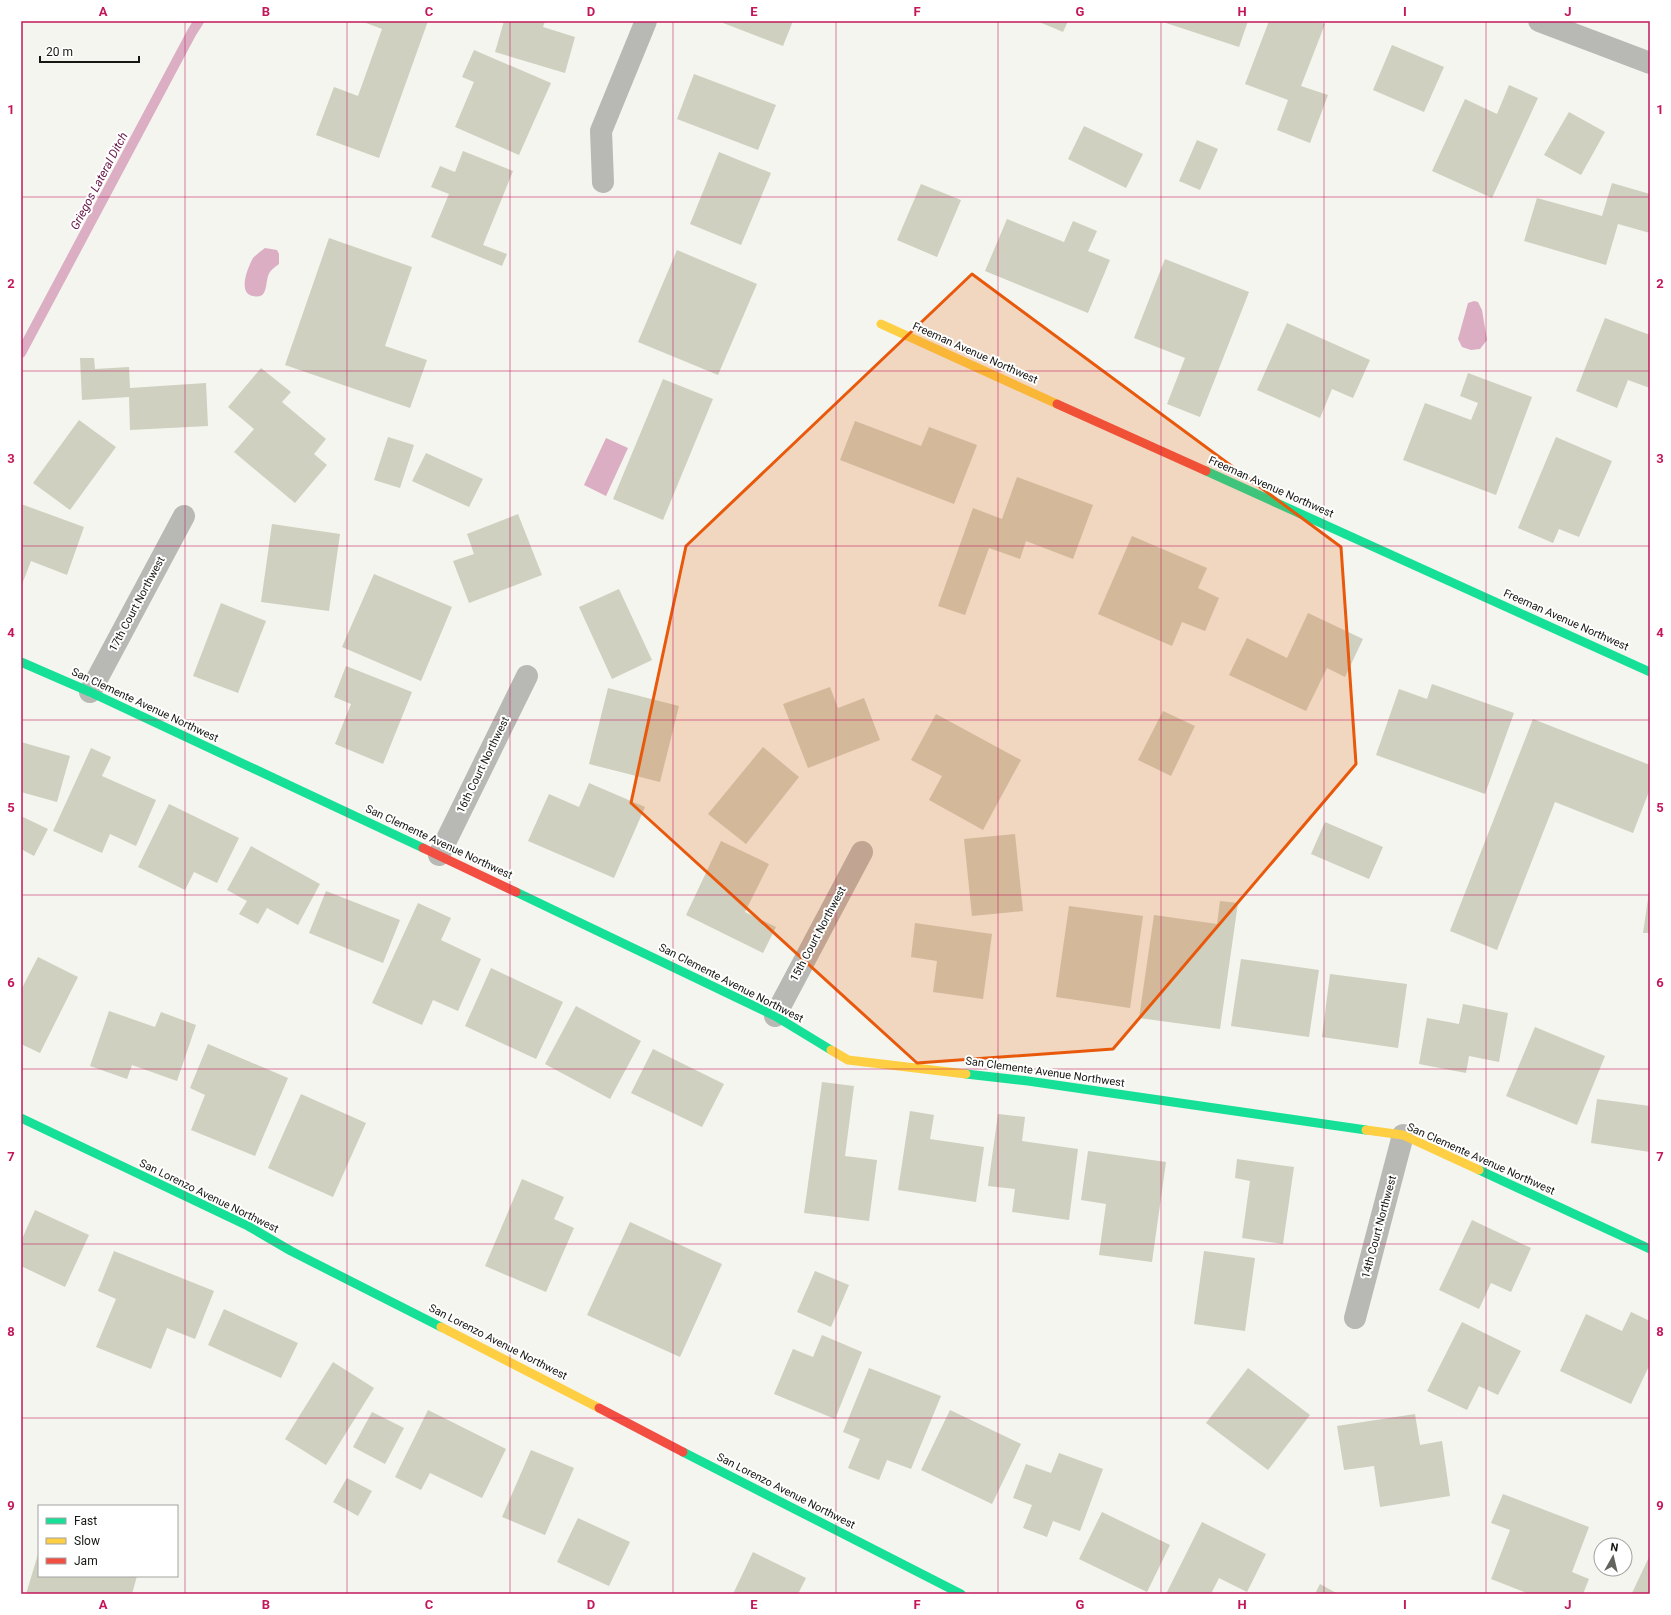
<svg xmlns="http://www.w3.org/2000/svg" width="1671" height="1615" viewBox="0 0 1671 1615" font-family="Roboto,sans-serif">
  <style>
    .water { fill: #dbaec4 }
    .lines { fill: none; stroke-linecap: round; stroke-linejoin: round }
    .stream { stroke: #dbaec4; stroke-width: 10 }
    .building { fill: #cfd0bf }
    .street { stroke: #b8b8b5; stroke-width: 22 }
    .fast { stroke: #16e098; stroke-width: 9 }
    .slow { stroke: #ffcf43; stroke-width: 9 }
    .jam { stroke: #f24e42; stroke-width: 9 }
    .marked { fill: #e8590c; fill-opacity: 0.2; stroke: #e8590c; stroke-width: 3; stroke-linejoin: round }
    .grid { fill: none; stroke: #c2185b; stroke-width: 1; stroke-opacity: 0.55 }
    .labels { text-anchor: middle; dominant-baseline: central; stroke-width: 4; stroke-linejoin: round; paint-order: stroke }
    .street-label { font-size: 11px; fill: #161612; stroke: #fff }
    .water-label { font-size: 12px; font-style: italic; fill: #6d2050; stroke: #fff }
    .neatline { fill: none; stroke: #c2185b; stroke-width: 1.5 }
    .grid-label { font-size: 13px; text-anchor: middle; font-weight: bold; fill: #c2185b }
  </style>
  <rect width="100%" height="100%" fill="#f4f5ee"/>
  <g class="water">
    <path d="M265,248L277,250L279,254V264C276,266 272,269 270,272C264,280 270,300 253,296C237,293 248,267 253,258C257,254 261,251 265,248Z"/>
    <path d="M1474,301L1478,302L1482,310L1487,340L1480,349L1471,350L1462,347L1458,339L1468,303Z"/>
    <path d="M606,438L628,448L606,496L584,485Z"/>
  </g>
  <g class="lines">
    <path class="stream" d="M21,353L192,32L199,21"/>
  </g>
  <g class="building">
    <path d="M361,21H428L379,158L316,135L334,87L358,96L382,29Z"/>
    <path d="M504,21H545L543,27L575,37L565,73L495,52Z"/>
    <path d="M718,21H793L783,46Z"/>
    <path d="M1037,21H1068L1063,32Z"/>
    <path d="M1167,21H1248L1239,47L1166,23Z"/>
    <path d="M1269,21H1316L1325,24L1301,86L1328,95L1310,143L1277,130L1288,100L1245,84Z"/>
    <path d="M1392,45L1444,67L1424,112L1373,90Z"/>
    <path d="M474,50L551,83L519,155L455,127L474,82L462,77Z"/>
    <path d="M694,74L776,105L758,150L677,119Z"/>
    <path d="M1509,85L1538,98L1492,198L1432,171L1465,99L1497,114Z"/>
    <path d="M1569,112L1605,132L1581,175L1544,155Z"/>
    <path d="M1084,126L1143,154L1126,188L1068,159Z"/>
    <path d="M1197,140L1218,149L1200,190L1179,181Z"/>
    <path d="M463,151L513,171L483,245L507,254L502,266L431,237L449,194L431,187L440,166L455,172Z"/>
    <path d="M719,152L771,173L741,245L690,224Z"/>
    <path d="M1612,183L1650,194V233L1618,224L1606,265L1524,241L1537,198L1602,216Z"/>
    <path d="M921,184L961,200L937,257L897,240Z"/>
    <path d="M1007,219L1064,242L1073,221L1097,231L1088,251L1110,260L1088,313L985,271Z"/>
    <path d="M329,238L412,267L385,346L427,360L410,408L285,365Z"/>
    <path d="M677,250L757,284L718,375L638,342Z"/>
    <path d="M1165,259L1249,292L1200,417L1167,404L1185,358L1134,338Z"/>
    <path d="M1605,318L1650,335V388L1628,380L1617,408L1576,391Z"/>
    <path d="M1287,323L1370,360L1353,398L1332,389L1320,418L1257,390Z"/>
    <path d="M80,358H94L95,369L129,367L130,388L206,383L208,426L130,430L129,397L82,400Z"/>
    <path d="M261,368L291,392L282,402L326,439L314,454L327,465L295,503L234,452L254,429L228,407Z"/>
    <path d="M1468,373L1532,397L1496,495L1403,460L1425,403L1471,420L1478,403L1460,396Z"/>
    <path d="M663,379L713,399L663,520L613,499Z"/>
    <path d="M79,420L116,447L70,510L33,483Z"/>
    <path d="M855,421L921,446L929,427L977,445L954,504L840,460Z"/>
    <path d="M388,437L414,445L400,488L374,480Z"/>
    <path d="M1556,437L1612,461L1579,537L1559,529L1553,543L1518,528Z"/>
    <path d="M426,453L483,479L469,507L412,481Z"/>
    <path d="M1017,477L1093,505L1073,559L1026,541L1020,559L989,548L965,615L938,606L973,508L1002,519Z"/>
    <path d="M21,504L84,527L67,575L31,561L21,587Z"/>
    <path d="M518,514L542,575L469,603L453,561L474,554L467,534Z"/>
    <path d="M272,524L340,534L329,611L261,602Z"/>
    <path d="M1132,536L1207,568L1198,588L1219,598L1205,631L1182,622L1172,646L1098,614Z"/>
    <path d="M374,574L452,607L421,681L342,647Z"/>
    <path d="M619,589L652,660L612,679L579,607Z"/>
    <path d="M221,603L266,621L238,693L193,676Z"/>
    <path d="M1308,613L1363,639L1345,677L1327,668L1306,711L1229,675L1247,638L1287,658Z"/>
    <path d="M346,666L412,692L383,764L335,744L351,704L334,697Z"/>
    <path d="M1432,684L1514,713L1485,794L1376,755L1399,689L1427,699Z"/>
    <path d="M830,687L838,708L864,698L880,740L808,768L783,704Z"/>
    <path d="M608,688L679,706L660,782L589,764Z"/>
    <path d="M1163,711L1195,726L1171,776L1138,760Z"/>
    <path d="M936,714L1021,760L983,830L929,800L942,776L911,760Z"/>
    <path d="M1533,719L1650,765V789L1633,833L1555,802L1497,950L1450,931Z"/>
    <path d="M21,742L70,756L57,802L21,792Z"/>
    <path d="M763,747L799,777L746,844L708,814Z"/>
    <path d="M91,748L111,757L102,776L156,800L136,846L110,834L102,853L53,831Z"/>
    <path d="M589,783L645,807L614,878L528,841L549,794L579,807Z"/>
    <path d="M169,804L239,838L217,883L194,872L185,890L138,867Z"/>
    <path d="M21,816L48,829L34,856L21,849Z"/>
    <path d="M1325,822L1383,847L1369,879L1311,854Z"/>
    <path d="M1015,834L1023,911L972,916L964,839Z"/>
    <path d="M721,841L769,864L745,912L776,927L763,953L686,915Z"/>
    <path d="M251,846L320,884L298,925L267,908L258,924L239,914L247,901L227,890Z"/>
    <path d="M326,891L400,920L383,963L309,933Z"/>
    <path d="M1649,892H1650V933H1643Z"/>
    <path d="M1220,901L1238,903L1220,1029L1139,1018L1154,915L1217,924Z"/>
    <path d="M418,903L451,918L441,940L481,959L458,1011L433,1000L422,1025L372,1003Z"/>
    <path d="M1069,906L1143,916L1130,1008L1056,997Z"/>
    <path d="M915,923L992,934L983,999L933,992L937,961L911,957Z"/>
    <path d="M38,957L78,977L40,1053L21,1044V990Z"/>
    <path d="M1241,959L1319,970L1309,1037L1231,1026Z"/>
    <path d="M491,968L563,1002L536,1059L465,1026Z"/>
    <path d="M1330,974L1407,984L1398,1048L1322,1037Z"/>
    <path d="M1463,1004L1508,1013L1499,1062L1469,1056L1466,1073L1419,1064L1427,1018L1459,1024Z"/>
    <path d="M576,1006L641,1041L610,1099L545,1064Z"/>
    <path d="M109,1011L155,1027L161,1012L196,1025L177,1081L132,1065L127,1079L90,1066Z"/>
    <path d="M1535,1027L1605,1056L1577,1125L1506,1096Z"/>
    <path d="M208,1044L288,1078L255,1156L191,1130L205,1095L190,1088Z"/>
    <path d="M653,1049L724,1084L702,1127L631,1093Z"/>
    <path d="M822,1082L854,1086L845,1156L877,1160L869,1221L804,1213Z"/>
    <path d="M301,1094L366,1123L333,1197L268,1168Z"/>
    <path d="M1597,1099L1650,1106V1152L1591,1143Z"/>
    <path d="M910,1111L934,1115L930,1139L984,1147L976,1202L898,1190Z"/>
    <path d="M998,1114L1025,1117L1022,1141L1078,1149L1069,1220L1012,1212L1015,1189L988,1186Z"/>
    <path d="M1088,1151L1166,1162L1152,1262L1099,1255L1106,1204L1081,1200Z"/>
    <path d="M1237,1159L1294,1167L1283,1244L1242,1238L1250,1181L1235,1178Z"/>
    <path d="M522,1179L564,1197L554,1219L574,1228L546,1292L485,1266Z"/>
    <path d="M35,1210L89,1235L65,1287L21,1266V1241Z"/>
    <path d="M1472,1220L1531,1248L1511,1292L1491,1283L1479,1309L1439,1290Z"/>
    <path d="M630,1222L722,1264L680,1357L587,1315Z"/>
    <path d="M114,1251L214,1291L195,1339L167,1328L151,1369L96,1347L116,1299L98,1291Z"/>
    <path d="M1204,1251L1255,1258L1245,1331L1194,1324Z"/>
    <path d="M815,1271L849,1285L831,1327L797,1312Z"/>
    <path d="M224,1309L298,1343L281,1378L208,1345Z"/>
    <path d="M1631,1312L1650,1321V1364L1631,1404L1560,1371L1586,1314L1622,1331Z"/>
    <path d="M1462,1322L1521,1351L1498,1395L1479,1386L1467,1410L1427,1391Z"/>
    <path d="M822,1335L862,1352L835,1419L774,1394L793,1349L813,1357Z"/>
    <path d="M333,1362L374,1388L326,1465L285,1439Z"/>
    <path d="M869,1368L941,1396L911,1469L887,1460L879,1480L848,1468L860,1439L843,1432Z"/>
    <path d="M1248,1368L1310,1415L1268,1470L1206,1423Z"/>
    <path d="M428,1410L506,1449L482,1498L430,1473L421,1490L395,1477Z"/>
    <path d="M950,1410L1021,1444L992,1504L921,1470Z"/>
    <path d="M372,1412L404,1428L385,1464L353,1447Z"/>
    <path d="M1415,1414L1420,1445L1442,1441L1450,1496L1380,1507L1374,1466L1344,1470L1337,1426Z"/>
    <path d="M531,1450L574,1468L545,1535L502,1517Z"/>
    <path d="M1059,1453L1103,1469L1080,1531L1053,1521L1047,1537L1023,1528L1032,1505L1013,1498L1026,1464L1051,1473Z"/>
    <path d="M347,1478L372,1491L358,1516L333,1502Z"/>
    <path d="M1503,1494L1589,1527L1572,1572L1589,1579L1583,1594H1529L1491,1579L1510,1530L1491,1523Z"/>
    <path d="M1102,1512L1170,1545L1147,1592L1079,1559Z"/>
    <path d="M578,1518L630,1542L609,1586L557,1562Z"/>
    <path d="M1202,1522L1266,1554L1247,1592L1219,1578L1211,1594H1166Z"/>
    <path d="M39,1551V1576H137L132,1594H26Z"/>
    <path d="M753,1552L806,1578L798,1594H733Z"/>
    <path d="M1650,1555V1594H1635L1632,1593Z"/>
    <path d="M1320,1584L1338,1594H1315Z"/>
  </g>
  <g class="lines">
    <g class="street">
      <path d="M1539,21L1650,63"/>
      <path d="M603,182L601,131L646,21"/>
      <path d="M90,692L184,516"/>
      <path d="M439,855L527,676"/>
      <path d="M775,1016L862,852"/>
      <path d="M1355,1318L1403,1135"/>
    </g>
    <g class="fast">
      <path d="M1206,471L1650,672"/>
      <path d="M21,662L90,692L423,848"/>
      <path d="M516,892L775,1016L831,1050"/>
      <path d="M966,1074L1028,1081L1366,1130"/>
      <path d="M21,1118L248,1226L291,1251L441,1327"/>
      <path d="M1479,1170L1650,1249"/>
      <path d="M683,1452L961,1594"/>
    </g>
    <g class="slow">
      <path d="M881,324L1057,404"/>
      <path d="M831,1050L848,1060L966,1074"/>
      <path d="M1366,1130L1403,1135L1479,1170"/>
      <path d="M441,1327L599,1408"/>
    </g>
    <g class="jam">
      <path d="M1057,404L1206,471"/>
      <path d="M423,848L516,892"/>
      <path d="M599,1408L683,1452"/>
    </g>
  </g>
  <path class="marked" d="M972,274L1341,547L1356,764L1113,1049L917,1063L631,803L686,546Z"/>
  <path class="grid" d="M185,21V1594M347,21V1594M510,21V1594M673,21V1594M836,21V1594M998,21V1594M1161,21V1594M1324,21V1594M1486,21V1594M21,197H1650M21,371H1650M21,546H1650M21,720H1650M21,895H1650M21,1069H1650M21,1244H1650M21,1418H1650"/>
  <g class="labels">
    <g class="street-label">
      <text transform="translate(975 353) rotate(24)">Freeman Avenue Northwest</text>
      <text transform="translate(1271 487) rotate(24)">Freeman Avenue Northwest</text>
      <text transform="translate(137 604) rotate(-62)">17th Court Northwest</text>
      <text transform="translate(1566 620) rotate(24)">Freeman Avenue Northwest</text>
      <text transform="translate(145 705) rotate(25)">San Clemente Avenue Northwest</text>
      <text transform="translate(483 765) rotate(-64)">16th Court Northwest</text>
      <text transform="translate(439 842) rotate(25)">San Clemente Avenue Northwest</text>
      <text transform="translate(818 934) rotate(-62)">15th Court Northwest</text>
      <text transform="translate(731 983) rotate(27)">San Clemente Avenue Northwest</text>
      <text transform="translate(1045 1072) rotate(8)">San Clemente Avenue Northwest</text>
      <text transform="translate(1481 1159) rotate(24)">San Clemente Avenue Northwest</text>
      <text transform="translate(209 1196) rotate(26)">San Lorenzo Avenue Northwest</text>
      <text transform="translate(1379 1227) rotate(-75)">14th Court Northwest</text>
      <text transform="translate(498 1342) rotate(27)">San Lorenzo Avenue Northwest</text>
      <text transform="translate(786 1491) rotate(27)">San Lorenzo Avenue Northwest</text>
    </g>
    <g class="water-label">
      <text transform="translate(99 181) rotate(-62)">Griegos Lateral Ditch</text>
    </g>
  </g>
  <rect width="1671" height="1615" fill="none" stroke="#ffffff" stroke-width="44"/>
  <rect x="38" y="1505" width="140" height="72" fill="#ffffff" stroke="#a2a2a0"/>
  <rect x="46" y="1518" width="20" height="6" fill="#16e098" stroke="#a2a2a0"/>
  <text x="74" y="1525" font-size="12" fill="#161612">Fast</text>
  <rect x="46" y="1538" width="20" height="6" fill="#ffcf43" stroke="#a2a2a0"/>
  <text x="74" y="1545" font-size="12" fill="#161612">Slow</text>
  <rect x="46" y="1558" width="20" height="6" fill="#f24e42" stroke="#a2a2a0"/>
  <text x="74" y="1565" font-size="12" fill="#161612">Jam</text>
  <g transform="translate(1613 1557) rotate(8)"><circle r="19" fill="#ffffff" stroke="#a2a2a0"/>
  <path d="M0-3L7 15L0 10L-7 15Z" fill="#64645f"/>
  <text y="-6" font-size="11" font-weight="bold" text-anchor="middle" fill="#161612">N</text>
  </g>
  <path d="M40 56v6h99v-6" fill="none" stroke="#161612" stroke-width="2"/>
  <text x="46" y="56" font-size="12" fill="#161612" stroke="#ffffff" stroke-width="3" paint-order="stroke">20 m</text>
  <rect x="22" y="22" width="1627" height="1571" class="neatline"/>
  <g class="grid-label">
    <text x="103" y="16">A</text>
    <text x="266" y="16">B</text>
    <text x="429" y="16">C</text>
    <text x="591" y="16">D</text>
    <text x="754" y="16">E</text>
    <text x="917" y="16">F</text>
    <text x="1080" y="16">G</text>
    <text x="1242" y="16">H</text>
    <text x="1405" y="16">I</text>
    <text x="1568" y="16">J</text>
    <text x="11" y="114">1</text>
    <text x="1660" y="114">1</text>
    <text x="11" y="288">2</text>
    <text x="1660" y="288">2</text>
    <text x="11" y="463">3</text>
    <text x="1660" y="463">3</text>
    <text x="11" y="637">4</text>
    <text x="1660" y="637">4</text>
    <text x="11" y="812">5</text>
    <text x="1660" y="812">5</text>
    <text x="11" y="987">6</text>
    <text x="1660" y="987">6</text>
    <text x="11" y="1161">7</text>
    <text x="1660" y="1161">7</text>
    <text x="11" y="1336">8</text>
    <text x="1660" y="1336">8</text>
    <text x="11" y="1510">9</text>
    <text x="1660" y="1510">9</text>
    <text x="103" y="1609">A</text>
    <text x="266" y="1609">B</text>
    <text x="429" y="1609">C</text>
    <text x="591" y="1609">D</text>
    <text x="754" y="1609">E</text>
    <text x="917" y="1609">F</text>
    <text x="1080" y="1609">G</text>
    <text x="1242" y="1609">H</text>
    <text x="1405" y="1609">I</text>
    <text x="1568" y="1609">J</text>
  </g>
</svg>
